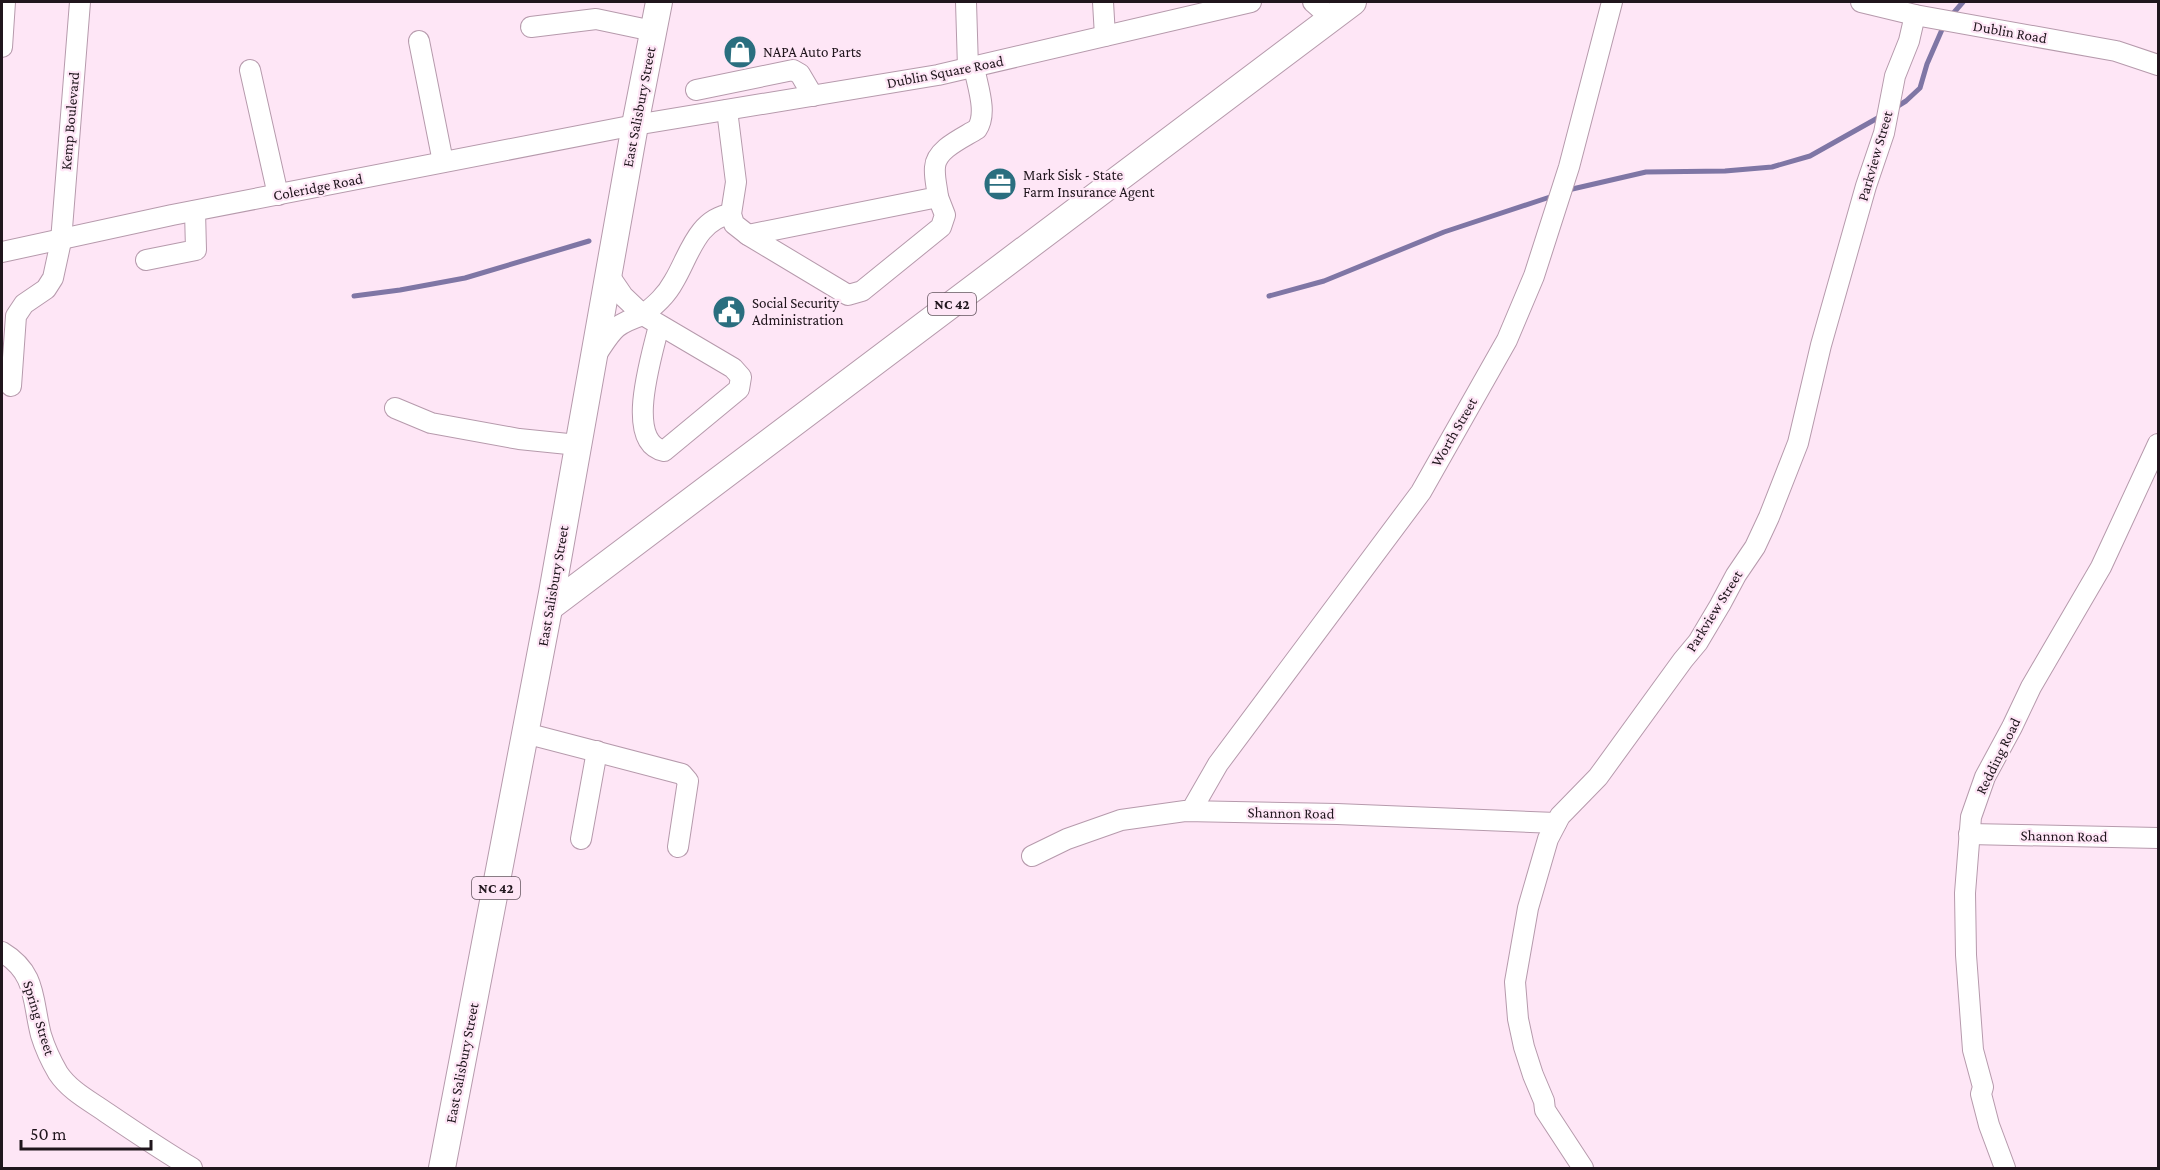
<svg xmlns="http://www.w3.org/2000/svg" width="2160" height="1170" viewBox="0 0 2160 1170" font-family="'Crimson Pro',serif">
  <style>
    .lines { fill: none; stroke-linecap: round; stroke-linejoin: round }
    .stream { stroke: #7f76a5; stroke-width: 5 }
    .minor-casing { stroke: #b69aac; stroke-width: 22 }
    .major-casing { stroke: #b69aac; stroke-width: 28 }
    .minor { stroke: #fff; stroke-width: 20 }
    .major { stroke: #fff; stroke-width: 26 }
    .labels { text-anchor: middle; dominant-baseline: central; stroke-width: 4.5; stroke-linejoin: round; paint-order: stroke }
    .shield { fill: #fee6f6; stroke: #63545e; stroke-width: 1.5 }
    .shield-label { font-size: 14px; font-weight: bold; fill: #20161d }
    .street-label { font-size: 15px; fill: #20161d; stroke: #fee6f6 }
    .poi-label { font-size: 15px; fill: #20161d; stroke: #fee6f6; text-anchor: start }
  </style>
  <rect width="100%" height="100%" fill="#fee6f6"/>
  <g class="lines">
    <g class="stream">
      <path d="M1950,17L1963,2"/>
      <path d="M1893,109L1906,101L1920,88L1927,64L1944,25"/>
      <path d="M1568,190L1646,172L1725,171L1772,167L1810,156L1883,115"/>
      <path d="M354,296L400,290L465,278L589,241"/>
      <path d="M1269,296L1324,281L1444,232L1553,196"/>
    </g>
    <g class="minor-casing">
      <g id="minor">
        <path d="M966,2L968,68"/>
        <path d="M1103,2L1105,36"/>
        <path d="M1313,2L1331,18"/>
        <path d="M1861,2L1915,15L2116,51L2158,65"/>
        <path d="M531,27L596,19L653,31"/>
        <path d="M419,41L443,162"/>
        <path d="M2,47L5,2"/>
        <path d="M250,70L278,195"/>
        <path d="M696,90L793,70L800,74L813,96"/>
        <path d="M727,110L736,182L731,214L734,224L748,235L938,197C937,187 934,177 935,167C936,149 963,138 977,129C988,113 977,85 974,67"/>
        <path d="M748,235L848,295L862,291L941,227L945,215L938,197"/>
        <path d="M2,252L172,215L635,125L938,75L1251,2"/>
        <path d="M146,260L196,250L195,211"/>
        <path d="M659,325C653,353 623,442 664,451L739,389L741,377L733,368L643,315C655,305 666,296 674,281C689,256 697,219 731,214"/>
        <path d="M596,355C613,330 613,325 643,315L623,296L608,274"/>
        <path d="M11,386L16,316L24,304L46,289L53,278L61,241L80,2"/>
        <path d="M395,408L431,423L519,439L578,445"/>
        <path d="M525,733L682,774L688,781L678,847"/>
        <path d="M1191,811L1218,764L1421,492L1507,340L1534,276L1569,167L1612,2"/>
        <path d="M1969,834L2158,838"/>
        <path d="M581,839L597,751"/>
        <path d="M1032,856L1067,839L1121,820L1185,811L1337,814L1556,823"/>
        <path d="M2,952C37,973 32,1000 41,1035C45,1048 51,1061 58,1073C70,1091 90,1101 107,1113C135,1132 163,1151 192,1168"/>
        <path d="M1583,1168L1545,1110L1544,1101L1533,1075L1524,1047L1518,1019L1515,982L1528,908L1548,839L1560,816L1598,777L1683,660L1698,642L1720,605L1736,575L1755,547L1769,517L1798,443L1821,345L1866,186L1884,133L1895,76L1909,41L1915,15"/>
        <path d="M2005,1168L1989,1125L1981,1094L1983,1087L1973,1050L1966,955L1965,893L1971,817L1985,777L2012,727L2031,687L2101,567L2158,444"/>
      </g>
    </g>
    <g class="major-casing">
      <g id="major">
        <path d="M550,607L1353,2"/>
        <path d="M442,1168L552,593L635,125L659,2"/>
      </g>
    </g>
    <use href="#minor" class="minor"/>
    <use href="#major" class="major"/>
  </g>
  <defs>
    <g id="shop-disc" transform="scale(1.725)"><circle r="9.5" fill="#2a6e7f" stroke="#fee6f6"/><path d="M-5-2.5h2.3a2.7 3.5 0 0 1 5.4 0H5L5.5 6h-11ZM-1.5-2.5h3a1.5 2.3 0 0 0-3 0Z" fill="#fff"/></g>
    <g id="office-disc" transform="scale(1.725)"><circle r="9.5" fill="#2a6e7f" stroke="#fee6f6"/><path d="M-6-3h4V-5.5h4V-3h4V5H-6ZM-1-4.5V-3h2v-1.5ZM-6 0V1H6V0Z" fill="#fff"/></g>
    <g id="civic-disc" transform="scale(1.725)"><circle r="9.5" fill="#2a6e7f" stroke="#fee6f6"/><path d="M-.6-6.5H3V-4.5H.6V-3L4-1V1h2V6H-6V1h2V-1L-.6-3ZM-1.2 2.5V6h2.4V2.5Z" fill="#fff"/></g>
  </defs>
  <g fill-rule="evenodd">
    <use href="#shop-disc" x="740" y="52"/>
    <use href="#office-disc" x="1000" y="184"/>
    <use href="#civic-disc" x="729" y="312"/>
  </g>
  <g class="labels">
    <g class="shield">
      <rect x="928" y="293" width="48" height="22" rx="4.5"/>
      <rect x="472" y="877" width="48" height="22" rx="4.5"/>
    </g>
    <g class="shield-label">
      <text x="952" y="304">NC 42</text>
      <text x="496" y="888">NC 42</text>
    </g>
    <g class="street-label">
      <text transform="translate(2010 32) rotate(10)">Dublin Road</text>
      <text transform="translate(945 72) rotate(-11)">Dublin Square Road</text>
      <text transform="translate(639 107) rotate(-79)">East Salisbury Street</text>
      <text transform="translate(70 121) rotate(-85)">Kemp Boulevard</text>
      <text transform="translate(1875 156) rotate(-74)">Parkview Street</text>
      <text transform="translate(318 187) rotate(-11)">Coleridge Road</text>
      <text transform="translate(1454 432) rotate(-60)">Worth Street</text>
      <text transform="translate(553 586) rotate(-80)">East Salisbury Street</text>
      <text transform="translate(1714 611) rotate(-58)">Parkview Street</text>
      <text transform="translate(1998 756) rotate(-64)">Redding Road</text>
      <text transform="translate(1291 813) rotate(1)">Shannon Road</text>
      <text transform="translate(2064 836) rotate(1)">Shannon Road</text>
      <text transform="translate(39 1018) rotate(73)">Spring Street</text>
      <text transform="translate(462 1063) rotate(-79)">East Salisbury Street</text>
    </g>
    <g class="poi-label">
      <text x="763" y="52">NAPA Auto Parts</text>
      <text x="1023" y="175">Mark Sisk - State<tspan x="1023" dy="17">Farm Insurance Agent</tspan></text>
      <text x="752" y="303">Social Security<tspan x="752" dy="17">Administration</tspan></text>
    </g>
  </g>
  <rect width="2160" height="1170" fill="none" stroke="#20161d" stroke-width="6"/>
  <path d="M21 1140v9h130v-9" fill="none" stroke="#20161d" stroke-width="3"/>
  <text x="30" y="1140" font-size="18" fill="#20161d" stroke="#fee6f6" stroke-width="4.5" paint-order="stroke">50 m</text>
</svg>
